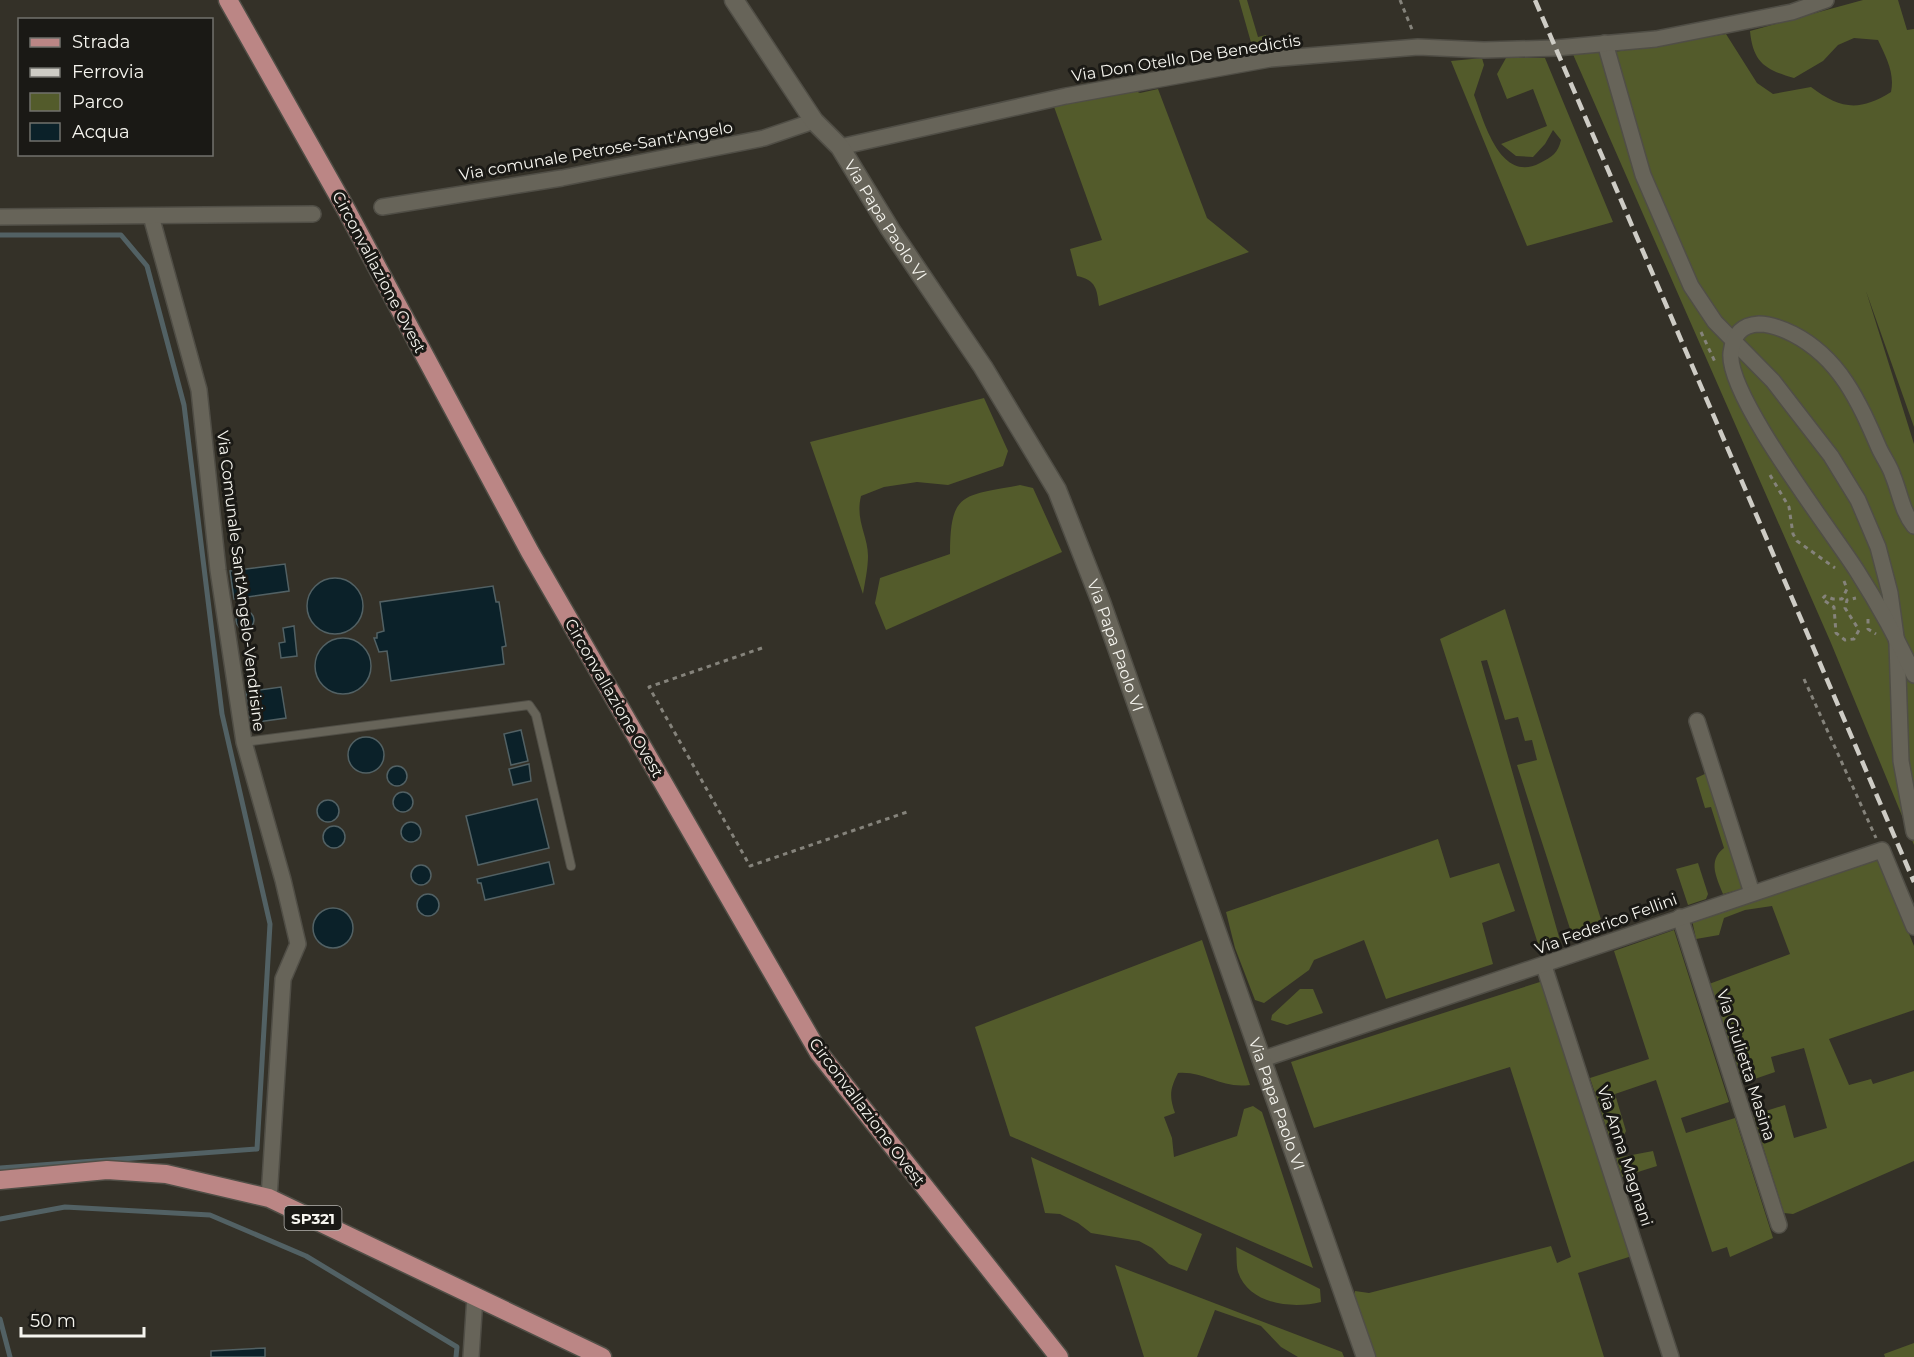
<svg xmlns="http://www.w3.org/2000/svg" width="1914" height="1357" viewBox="0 0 1914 1357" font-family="Montserrat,sans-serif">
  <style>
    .green { fill: #535b2b }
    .water { fill: #0b2129; stroke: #526164; stroke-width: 1.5 }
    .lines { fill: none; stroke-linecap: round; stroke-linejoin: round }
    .stream { stroke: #526164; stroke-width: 5 }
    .lane-casing { stroke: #504e46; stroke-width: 10 }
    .street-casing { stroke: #504e46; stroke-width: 18 }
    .secondary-casing { stroke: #504e46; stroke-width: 21 }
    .primary-casing { stroke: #504e46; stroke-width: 21 }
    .path { stroke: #85837b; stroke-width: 3; stroke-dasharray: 4.5 4.5; stroke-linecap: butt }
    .lane { stroke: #676459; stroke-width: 8 }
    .street { stroke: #676459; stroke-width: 15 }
    .secondary { stroke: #676459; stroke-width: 18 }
    .primary { stroke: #bb8685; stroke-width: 18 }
    .rail { stroke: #ceccc5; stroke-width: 4.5; stroke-dasharray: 12 6; stroke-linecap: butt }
    .labels { text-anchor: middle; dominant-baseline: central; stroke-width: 6; stroke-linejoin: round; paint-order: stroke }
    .shield { fill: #1a1915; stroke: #b4b3ae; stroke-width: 1.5 }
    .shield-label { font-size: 15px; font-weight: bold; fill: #f6f5ef }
    .street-label { font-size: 16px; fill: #f6f5ef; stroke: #1a1915 }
  </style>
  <rect width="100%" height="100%" fill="#343128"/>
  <g class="green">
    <path d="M1239,0H1247L1258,37L1266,35L1271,50L1254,53Z"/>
    <path d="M1863,0H1898L1907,30L1914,29V427L1866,291L1914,444V845L1831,643L1572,52H1614L1726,34L1757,83L1773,94L1811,87C1840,109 1859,112 1891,92C1895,73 1886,57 1878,40L1854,38L1838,45L1823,61L1794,78C1766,70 1753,63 1750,31Z"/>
    <path d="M1482,58L1484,65L1474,95C1484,121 1500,184 1540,163C1552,157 1558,153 1561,140L1553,130L1545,144L1533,157L1516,156L1501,144L1547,126L1533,89L1507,99L1497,74L1506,58H1545L1613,222L1527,246L1451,61Z"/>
    <path d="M1158,89L1207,218L1249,252L1099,306C1097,289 1096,280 1077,276L1070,249L1102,240L1053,104L1133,90L1140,93Z"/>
    <path d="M984,398L1008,451L1003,466L948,485L917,482L884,487L861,496C855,521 868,535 868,556C868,568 865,582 863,594L810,442Z"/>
    <path d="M1020,485L1033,488L1062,552L886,630L875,603L880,578L950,554C950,491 963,496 1020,485Z"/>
    <path d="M1505,609L1603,926L1573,938L1517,765L1537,760L1532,740L1525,741L1518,717L1505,720L1487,660L1481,661L1561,944L1540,950L1440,639Z"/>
    <path d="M1707,773L1745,888L1723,894C1717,878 1707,861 1724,848L1711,807L1705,808L1696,778Z"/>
    <path d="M1438,839L1450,878L1499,863L1515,911L1482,923L1493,964L1386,999L1364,940L1314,960L1309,970L1264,1003L1255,1000L1235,948L1226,912Z"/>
    <path d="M1878,858L1914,946V1010L1829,1039L1849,1085L1871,1079L1873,1084L1914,1071V1161L1793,1214L1784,1213L1753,1115L1785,1105L1794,1138L1827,1128L1804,1048L1771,1057L1775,1072L1743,1083L1709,984L1790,954L1772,906L1745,910L1724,918L1719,935L1696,939L1692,920Z"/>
    <path d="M1698,863L1708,894L1706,899L1688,905L1676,869Z"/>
    <path d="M1674,930L1729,1102L1681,1118L1686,1133L1735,1118L1773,1238L1730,1257L1727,1247L1712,1252L1656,1080L1615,1094L1626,1131L1624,1135L1618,1138L1609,1136L1590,1078L1649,1059L1614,951Z"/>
    <path d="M1202,940L1250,1085C1221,1089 1205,1071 1178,1073C1170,1089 1169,1096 1175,1113L1164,1117L1172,1138L1174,1157L1237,1136L1244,1109L1253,1106L1262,1112L1313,1268L1010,1136L975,1027Z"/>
    <path d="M1543,981L1632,1256L1578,1273L1604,1357H1374L1354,1298L1355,1291L1369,1293L1551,1246L1557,1263L1571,1257L1510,1067L1314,1128L1291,1062Z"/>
    <path d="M1300,989H1313L1323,1013L1287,1025L1271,1020L1272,1015Z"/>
    <path d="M1653,1151L1657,1166L1622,1177L1616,1158Z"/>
    <path d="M1031,1157L1202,1234L1187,1271L1169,1264L1152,1248L1139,1241L1091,1233L1078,1223L1060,1214L1045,1213Z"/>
    <path d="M1236,1247L1320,1289L1321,1302C1293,1309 1249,1305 1238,1272C1236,1264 1237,1255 1236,1247Z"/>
    <path d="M1115,1265L1342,1352L1344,1357H1298L1281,1347L1261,1326L1215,1310L1197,1357H1144Z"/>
    <path d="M1914,1343V1357H1885L1884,1354Z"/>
  </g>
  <g class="water">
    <path d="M285,564L289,591L234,599L230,571Z"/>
    <circle cx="335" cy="606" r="28"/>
    <path d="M493,586L496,602H499L506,646L502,647L504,664L391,681L387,651L379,652L374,638H377V633L384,631L380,602Z"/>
    <circle cx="245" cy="620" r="9"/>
    <path d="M294,626L297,656L281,658L279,643L285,642L283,628Z"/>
    <circle cx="343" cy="666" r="28"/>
    <path d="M281,687L286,718L251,723L246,692Z"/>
    <path d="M521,730L528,761L511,765L504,734Z"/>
    <circle cx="366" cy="755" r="18"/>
    <path d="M529,764L531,781L513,785L509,769Z"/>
    <circle cx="397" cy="776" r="10"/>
    <circle cx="403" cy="802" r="10"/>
    <path d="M537,799L549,848L478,865L466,816Z"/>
    <circle cx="328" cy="811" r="11"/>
    <circle cx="411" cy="832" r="10"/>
    <circle cx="334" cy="837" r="11"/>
    <path d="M549,862L554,884L485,900L481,883H478L477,879Z"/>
    <circle cx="421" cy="875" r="10"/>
    <circle cx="428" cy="905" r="11"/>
    <circle cx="333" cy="928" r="20"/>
    <path d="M265,1348V1357H211V1351Z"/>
  </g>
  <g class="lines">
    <g class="stream">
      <path d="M0,235H121L147,266L184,405L222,714L270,924L257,1149L0,1168"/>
      <path d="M0,1219L65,1207L210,1215L306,1256L457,1347L456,1357"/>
      <path d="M0,1319L10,1357"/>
    </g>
    <g class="lane-casing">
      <path id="lane" d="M244,742L529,705L536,715L571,866"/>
    </g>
    <g class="street-casing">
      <g id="street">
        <path d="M1605,43L1643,175L1691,286L1715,322L1773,381L1831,456L1858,500L1878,547L1890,593L1897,644L1901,761L1914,832"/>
        <path d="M840,147L1066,96L1270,59L1418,47L1484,50L1556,48L1656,39L1792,12L1826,0"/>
        <path d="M382,207L562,178L764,138L814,121"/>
        <path d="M151,216L199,390L218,570L244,742L283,880L298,944L283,979L269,1198"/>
        <path d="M0,217L313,214"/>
        <path d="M1914,526C1902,511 1900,493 1893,476C1890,466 1883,457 1879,448C1859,402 1840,358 1793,334C1783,329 1771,324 1759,324C1740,325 1733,336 1731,353C1726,395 1831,530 1857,571C1878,604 1898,640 1914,675"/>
        <path d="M1697,721L1752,893"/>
        <path d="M1680,917L1779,1225"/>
        <path d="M1544,966L1671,1357"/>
        <path d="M1263,1059L1882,850L1914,927"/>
        <path d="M471,1357L475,1297"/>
      </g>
    </g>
    <g class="secondary-casing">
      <g id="secondary">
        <path id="s1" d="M734,0L814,121L840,147L890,229L983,367L1057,490L1101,602L1366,1357"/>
      </g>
    </g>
    <g class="primary-casing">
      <g id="primary">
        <path d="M228,0L347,211L530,552L819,1053L1059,1357"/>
        <path d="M0,1180L107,1170L166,1174L269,1198L602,1357"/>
      </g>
    </g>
    <g class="path">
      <path d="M1400,0L1413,32"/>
      <path d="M1701,332L1716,364"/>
      <path d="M1770,475L1789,507L1793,534L1797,541L1835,568"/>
      <path d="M1844,581L1847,589L1842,599H1833L1825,596L1822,599L1834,607L1836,633L1845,640L1854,639L1859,630L1845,608L1847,600L1856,598"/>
      <path d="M1868,619V629L1876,634"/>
      <path d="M762,648L649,687L750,866L910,811"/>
      <path d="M1804,679L1876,838"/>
    </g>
    <use href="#lane" class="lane"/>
    <use href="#street" class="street"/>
    <use href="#secondary" class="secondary"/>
    <use href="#primary" class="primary"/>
    <path class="rail" d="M1535,0L1914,882"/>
  </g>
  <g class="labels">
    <rect class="shield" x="284.5" y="1206" width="57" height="24" rx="4.5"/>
    <g class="shield-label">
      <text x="313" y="1218">SP321</text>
    </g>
    <g class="street-label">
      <text transform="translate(1186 58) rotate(-9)">Via Don Otello De Benedictis</text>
      <text transform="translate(596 151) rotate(-10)">Via comunale Petrose-Sant'Angelo</text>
      <text stroke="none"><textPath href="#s1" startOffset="268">Via Papa Paolo VI</textPath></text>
      <text transform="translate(379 272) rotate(62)">Circonvallazione Ovest</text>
      <text transform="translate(241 581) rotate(83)">Via Comunale Sant'Angelo-Vendrisine</text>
      <text stroke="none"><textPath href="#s1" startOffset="754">Via Papa Paolo VI</textPath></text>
      <text transform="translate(614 698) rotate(60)">Circonvallazione Ovest</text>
      <text transform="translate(1606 924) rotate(-20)">Via Federico Fellini</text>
      <text transform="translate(1746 1065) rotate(72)">Via Giulietta Masina</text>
      <text stroke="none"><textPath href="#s1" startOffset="1240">Via Papa Paolo VI</textPath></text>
      <text transform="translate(867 1112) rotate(53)">Circonvallazione Ovest</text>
      <text transform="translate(1625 1156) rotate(72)">Via Anna Magnani</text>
    </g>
  </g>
  <rect x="18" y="18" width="195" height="138" fill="#1a1915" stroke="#72716c" stroke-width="1.5"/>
  <rect x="30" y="38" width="30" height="9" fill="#bb8685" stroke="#72716c" stroke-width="1.5"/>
  <text x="72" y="48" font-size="18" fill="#f6f5ef">Strada</text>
  <rect x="30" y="68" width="30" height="9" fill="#ceccc5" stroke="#72716c" stroke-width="1.5"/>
  <text x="72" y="78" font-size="18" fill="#f6f5ef">Ferrovia</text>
  <rect x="30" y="93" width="30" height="18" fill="#535b2b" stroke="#72716c" stroke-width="1.5"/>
  <text x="72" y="108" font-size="18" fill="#f6f5ef">Parco</text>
  <rect x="30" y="123" width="30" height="18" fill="#0b2129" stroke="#72716c" stroke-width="1.5"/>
  <text x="72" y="138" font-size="18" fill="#f6f5ef">Acqua</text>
  <path d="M21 1327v9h123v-9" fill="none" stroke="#f6f5ef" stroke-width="3"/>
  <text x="30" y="1327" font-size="18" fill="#f6f5ef" stroke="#1a1915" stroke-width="4.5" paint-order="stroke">50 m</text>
</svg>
